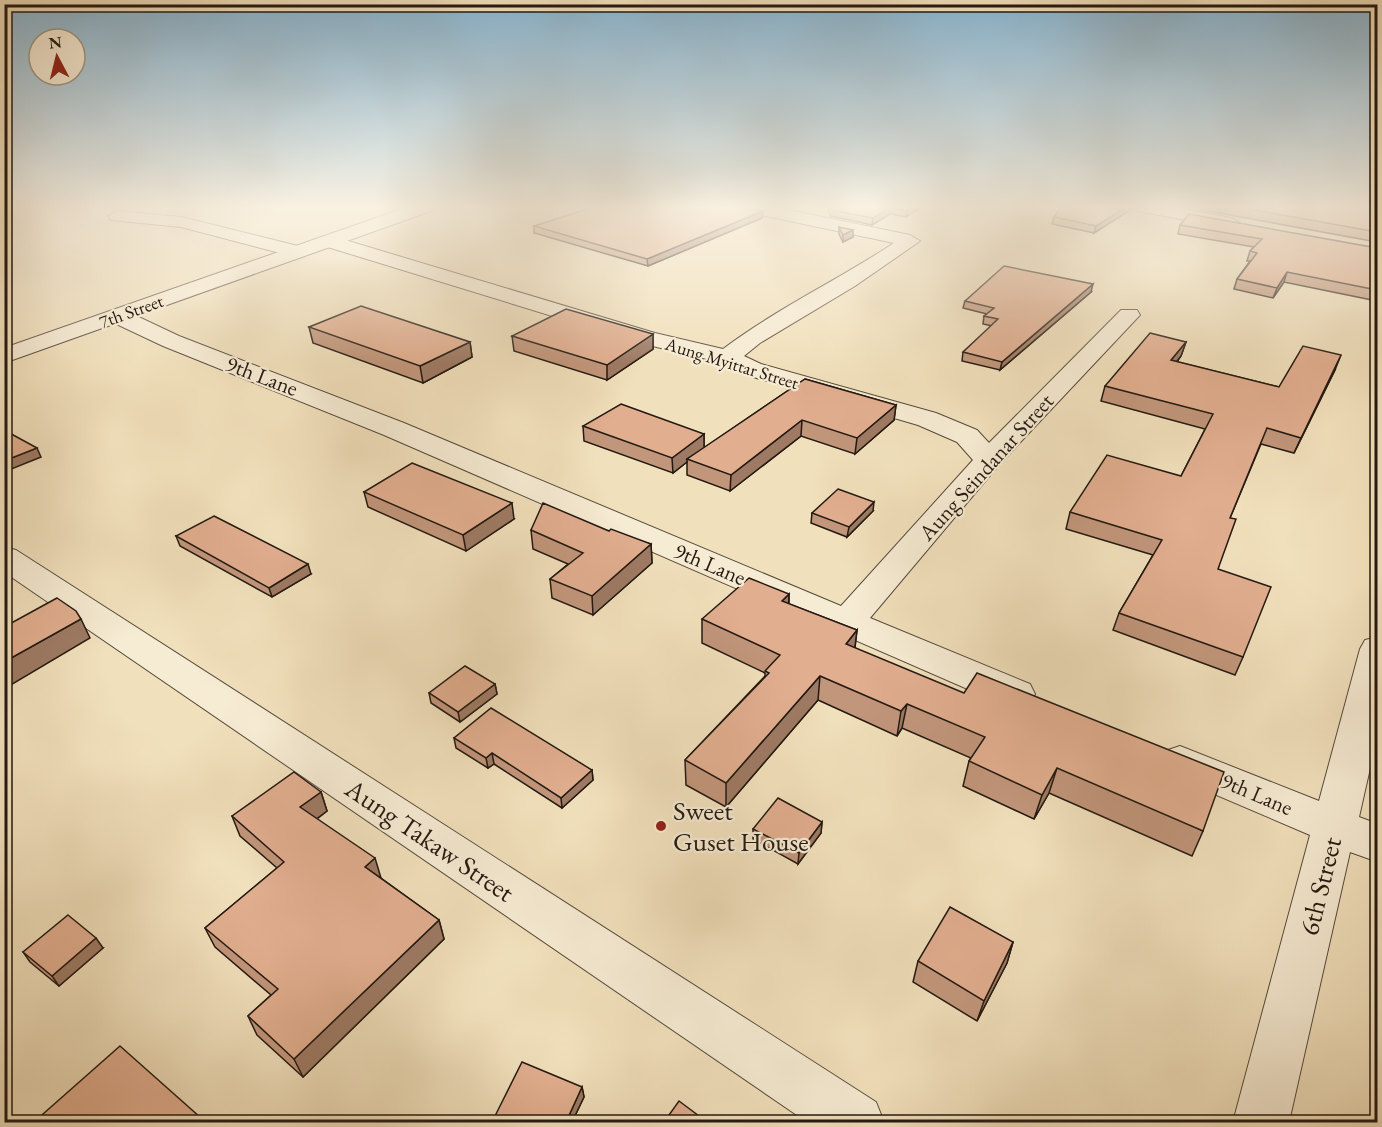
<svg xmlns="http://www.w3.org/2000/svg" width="1382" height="1127" viewBox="0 0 1382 1127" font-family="'EB Garamond',serif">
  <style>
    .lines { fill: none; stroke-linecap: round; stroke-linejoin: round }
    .minor-casing { stroke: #564b3c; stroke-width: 2 }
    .tertiary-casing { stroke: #564b3c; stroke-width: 2 }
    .minor { fill: #f6ebd3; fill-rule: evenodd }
    .tertiary { fill: #f6ebd3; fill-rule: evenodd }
    .wall { fill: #c2967b; stroke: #231911; stroke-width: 1.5 }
    .shaded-wall { fill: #9e7a64; stroke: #231911; stroke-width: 1.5 }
    .building { fill: #e1ae8f; stroke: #231911; stroke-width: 1.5 }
    .poi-dot { fill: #8f2418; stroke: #f6ebd3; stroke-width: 2 }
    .labels { text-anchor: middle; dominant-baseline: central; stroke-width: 4.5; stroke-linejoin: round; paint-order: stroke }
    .far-street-label { font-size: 18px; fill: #231911; stroke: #f6ebd3 }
    .street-label { font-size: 22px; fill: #231911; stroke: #f6ebd3 }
    .near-poi-label { font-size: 27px; fill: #231911; stroke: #f6ebd3; text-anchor: start }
    .near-street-label { font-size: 27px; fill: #231911; stroke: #f6ebd3 }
  </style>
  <rect width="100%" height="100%" fill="#f1e0bc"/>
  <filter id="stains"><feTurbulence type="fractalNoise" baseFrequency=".00333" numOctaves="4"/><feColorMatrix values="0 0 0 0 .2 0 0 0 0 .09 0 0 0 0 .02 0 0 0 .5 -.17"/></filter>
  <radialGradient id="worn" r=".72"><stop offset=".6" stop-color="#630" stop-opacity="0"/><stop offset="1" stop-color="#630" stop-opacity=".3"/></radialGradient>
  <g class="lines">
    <g class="minor-casing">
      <g id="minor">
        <path d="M733,206H769L910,235L920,241L855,286L760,343L744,356L761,364L936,413L977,430L989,443L1121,310H1137L1140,315L998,466L870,618L1030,684L1035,694L1030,704L1016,708L1002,704L384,435L163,346L110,321L107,316L110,311H126L179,336L404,423L841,606L973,460L957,442L918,425L743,374L719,362L640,343L321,245L318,241L328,235L335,237L655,333L723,349C776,309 838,280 894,243L742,211Z"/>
        <path d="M1128,206H1168L1231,218L1240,223L1231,228L1137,211Z"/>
        <path d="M117,211L181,217L306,248L309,252L299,258L181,227L111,220L108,216Z"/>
        <path d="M4,547L16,550L876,1102L884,1122H807L4,572Z"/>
        <path d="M1378,637V733L1359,817L1378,824V862L1350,852L1289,1122H1233L1310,835L1165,773L1159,762L1165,751L1180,746L1319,801L1360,649L1365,640Z"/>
      </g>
    </g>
    <g class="tertiary-casing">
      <path id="tertiary" d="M410,206H437L434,210L4,363V348Z"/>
    </g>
    <use href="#minor" class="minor"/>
    <use href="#tertiary" class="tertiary"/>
  </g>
  <g class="wall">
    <path d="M826,206H922L906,217L890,214L872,225L831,216Z"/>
    <path d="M1062,206H1131L1130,210L1094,233L1052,224L1054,217Z"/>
    <path d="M1198,206H1377V242L1197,209Z"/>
    <path d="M762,218L648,266L534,233V226Z"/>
    <path d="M1180,225L1377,248V301L1284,282L1273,298L1234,289L1237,279L1250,261H1247L1250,251L1254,247L1178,234Z"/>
    <path d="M839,227L853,237L843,242L839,234Z"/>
    <path d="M1091,292L1000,370L962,361L963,352L992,326L983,324L984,316L987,314L963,308L965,301Z"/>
    <path d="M309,327L470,342L472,357L423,383L313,343Z"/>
    <path d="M653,334V349L607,380L514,351L512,336Z"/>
    <path d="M1186,342L1181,356L1177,362L1279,387L1335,370L1294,453L1261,444L1230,518L1218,569L1243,657L1235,675L1113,630L1119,613L1153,555L1066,529L1070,512L1181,476L1205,429L1101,401L1105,386Z"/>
    <path d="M805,379L896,405L894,420L855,454L801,436L730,491L687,475V462L673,473L584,441L583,426L704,434V448Z"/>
    <path d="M364,492L514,519L466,551L368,507Z"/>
    <path d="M873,511L847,537L811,523L812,513Z"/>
    <path d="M531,530L609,531L651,544L652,563L593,615L552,598L550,579L568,564L533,549Z"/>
    <path d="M176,536L311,574L272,597L180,546Z"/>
    <path d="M789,594V604L857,630L855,648L1203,831L1192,856L1049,793L1034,819L963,786L969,761L971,758L902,728L897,736L818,700L726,807L686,785L685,760L765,676V673L702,643V619Z"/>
    <path d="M495,684L497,694L460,722L431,703L429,693Z"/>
    <path d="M454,738L592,770L593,780L562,808L494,764L488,768L456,748Z"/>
    <path d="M321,792L327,811L317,819L381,878L439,920L444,939L303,1077L257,1035L248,1016L271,995L215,947L205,928L277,868L240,836L232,816Z"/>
    <path d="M822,822L821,833L798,864L753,839V829Z"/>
    <path d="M1013,942L1007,963L977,1021L913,982L918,961Z"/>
    <path d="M103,948L59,986L30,962L23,952Z"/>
    <path d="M582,1087L584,1097L572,1122H495L494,1118Z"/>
  </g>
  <g class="shaded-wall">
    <path d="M913,206H922L906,217L907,211Z"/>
    <path d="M1128,206H1131L1130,210L1094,233L1096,226Z"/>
    <path d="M891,207L890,214L872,225L873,218Z"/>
    <path d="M763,211L762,218L648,266L647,259Z"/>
    <path d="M853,230V237L843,242V235Z"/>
    <path d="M1287,272L1284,282L1273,298L1277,288Z"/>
    <path d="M1093,284L1091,292L1000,370L1002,362Z"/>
    <path d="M653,334V349L607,380V365Z"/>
    <path d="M470,342L472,357L423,383L420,366Z"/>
    <path d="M1186,342L1181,356L1166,375L1171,360Z"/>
    <path d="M1341,355L1335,370L1294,453L1301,438Z"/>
    <path d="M896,405L894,420L855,454L857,438Z"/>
    <path d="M802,420L801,436L730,491L731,475Z"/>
    <path d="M704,434V449L687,459V462L673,473L672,458Z"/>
    <path d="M37,448L41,457L4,472V461Z"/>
    <path d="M874,502L873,511L847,537L849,527Z"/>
    <path d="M512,503L514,519L466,551L463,535Z"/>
    <path d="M651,544L652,563L593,615L592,596Z"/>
    <path d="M308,564L311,574L272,597L269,588Z"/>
    <path d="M789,594L788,618L782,601Z"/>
    <path d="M81,619L90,638L4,689V662Z"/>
    <path d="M857,630L854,654L846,644Z"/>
    <path d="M820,676L818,700L726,807V783Z"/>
    <path d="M495,684L497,694L460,722L458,712Z"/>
    <path d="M907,704L902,728L897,736L901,711Z"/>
    <path d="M492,753L494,764L488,768L486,758Z"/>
    <path d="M1057,768L1049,793L1034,819L1042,795Z"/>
    <path d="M592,770L593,780L562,808L561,798Z"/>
    <path d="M321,792L327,811L307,826L300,807Z"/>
    <path d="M822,822L821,833L798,864L799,853Z"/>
    <path d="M375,858L381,878L365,867Z"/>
    <path d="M439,920L444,939L303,1077L294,1059Z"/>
    <path d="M96,938L103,948L59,986L52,976Z"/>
    <path d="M1013,942L1007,963L977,1021L984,1001Z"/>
    <path d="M582,1087L584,1097L572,1122H566Z"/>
    <path d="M201,1118L203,1122H196Z"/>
  </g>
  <g class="building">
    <path d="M597,206H741L763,211L647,259L534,226Z"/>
    <path d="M830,206H913L907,211L891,207L873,218L831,210Z"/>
    <path d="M1062,206H1128L1096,226L1054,217Z"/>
    <path d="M1232,206H1377V232Z"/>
    <path d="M1189,214L1377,248V290L1287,272L1277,288L1237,279L1257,253L1250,251L1262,239L1180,225Z"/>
    <path d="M839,227L853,230L843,235Z"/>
    <path d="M1004,266L1093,284L1002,362L963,352L998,319L984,316L994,308L965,301Z"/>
    <path d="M361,306L470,342L420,366L309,327Z"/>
    <path d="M566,309L653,334L607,365L512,336Z"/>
    <path d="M1150,333L1186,342L1171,360L1279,387L1303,346L1341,355L1301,438L1267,428L1230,518L1236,519L1218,569L1271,587L1243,657L1119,613L1162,540L1070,512L1107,455L1181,476L1213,414L1105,386Z"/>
    <path d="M805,379L896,405L857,438L802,420L731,475L687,459Z"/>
    <path d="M621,404L704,434L672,458L583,426Z"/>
    <path d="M4,430L37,448L4,461Z"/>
    <path d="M412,463L512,503L463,535L364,492Z"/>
    <path d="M838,489L874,502L849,527L812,513Z"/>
    <path d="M543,503L609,531L611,529L651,544L592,596L550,579L583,553L531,530Z"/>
    <path d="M214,516L308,564L269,588L176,536Z"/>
    <path d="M749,578L789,594L782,601L857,630L846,644L964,693L977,673L1224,772L1203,831L1057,768L1042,795L969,761L985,737L907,704L901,711L820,676L726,783L685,760L769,673L765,671L780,655L702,619Z"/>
    <path d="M57,598L76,611L81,619L4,662V627Z"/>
    <path d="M465,666L495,684L458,712L429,693Z"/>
    <path d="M491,708L592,770L561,798L492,753L486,758L454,738Z"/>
    <path d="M294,772L321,792L300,807L375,858L365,867L439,920L294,1059L248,1016L278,989L205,928L284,862L232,816Z"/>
    <path d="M778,798L822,822L799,853L753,829Z"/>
    <path d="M950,907L1013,942L984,1001L918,961Z"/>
    <path d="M68,915L96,938L52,976L23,952Z"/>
    <path d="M120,1046L201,1118L196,1122H34Z"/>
    <path d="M522,1062L582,1087L566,1122H504L494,1118Z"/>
    <path d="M679,1101L707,1122H664Z"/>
  </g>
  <linearGradient id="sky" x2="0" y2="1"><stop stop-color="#89b7d4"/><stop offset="0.57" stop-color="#f9f1e1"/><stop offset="1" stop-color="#f9f1e1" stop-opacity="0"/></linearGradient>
  <rect width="1382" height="364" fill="url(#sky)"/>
  <circle class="poi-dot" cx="661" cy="826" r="6"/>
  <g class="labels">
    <g class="far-street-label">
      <text transform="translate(131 311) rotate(-20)">7th Street</text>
      <text transform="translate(732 363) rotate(17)">Aung Myittar Street</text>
    </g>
    <g class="street-label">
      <text transform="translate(262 376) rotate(21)">9th Lane</text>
      <text transform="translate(986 467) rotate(-48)">Aung Seindanar Street</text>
      <text transform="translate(710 564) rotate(23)">9th Lane</text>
      <text transform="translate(1257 794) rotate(23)">9th Lane</text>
    </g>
    <g class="near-poi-label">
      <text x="673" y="810">Sweet<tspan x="673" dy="31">Guset House</tspan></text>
    </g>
    <g class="near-street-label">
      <text transform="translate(430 840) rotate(34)">Aung Takaw Street</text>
      <text transform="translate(1320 886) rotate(-76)">6th Street</text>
    </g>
  </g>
  <rect width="1382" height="1127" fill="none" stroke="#f1e0bc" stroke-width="24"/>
  <rect x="6" y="6" width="1370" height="1115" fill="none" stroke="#231911" stroke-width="3"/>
  <rect x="12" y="12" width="1358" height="1103" fill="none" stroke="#231911" stroke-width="1.5"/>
  <g transform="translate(57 57) rotate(353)"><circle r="28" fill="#f6ebd3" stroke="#a29785" stroke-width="1.5"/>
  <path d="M0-4.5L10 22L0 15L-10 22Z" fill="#8f2418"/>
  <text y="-9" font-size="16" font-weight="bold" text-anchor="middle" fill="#231911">N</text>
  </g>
  <rect width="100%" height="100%" filter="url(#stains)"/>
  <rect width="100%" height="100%" fill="url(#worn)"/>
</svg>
